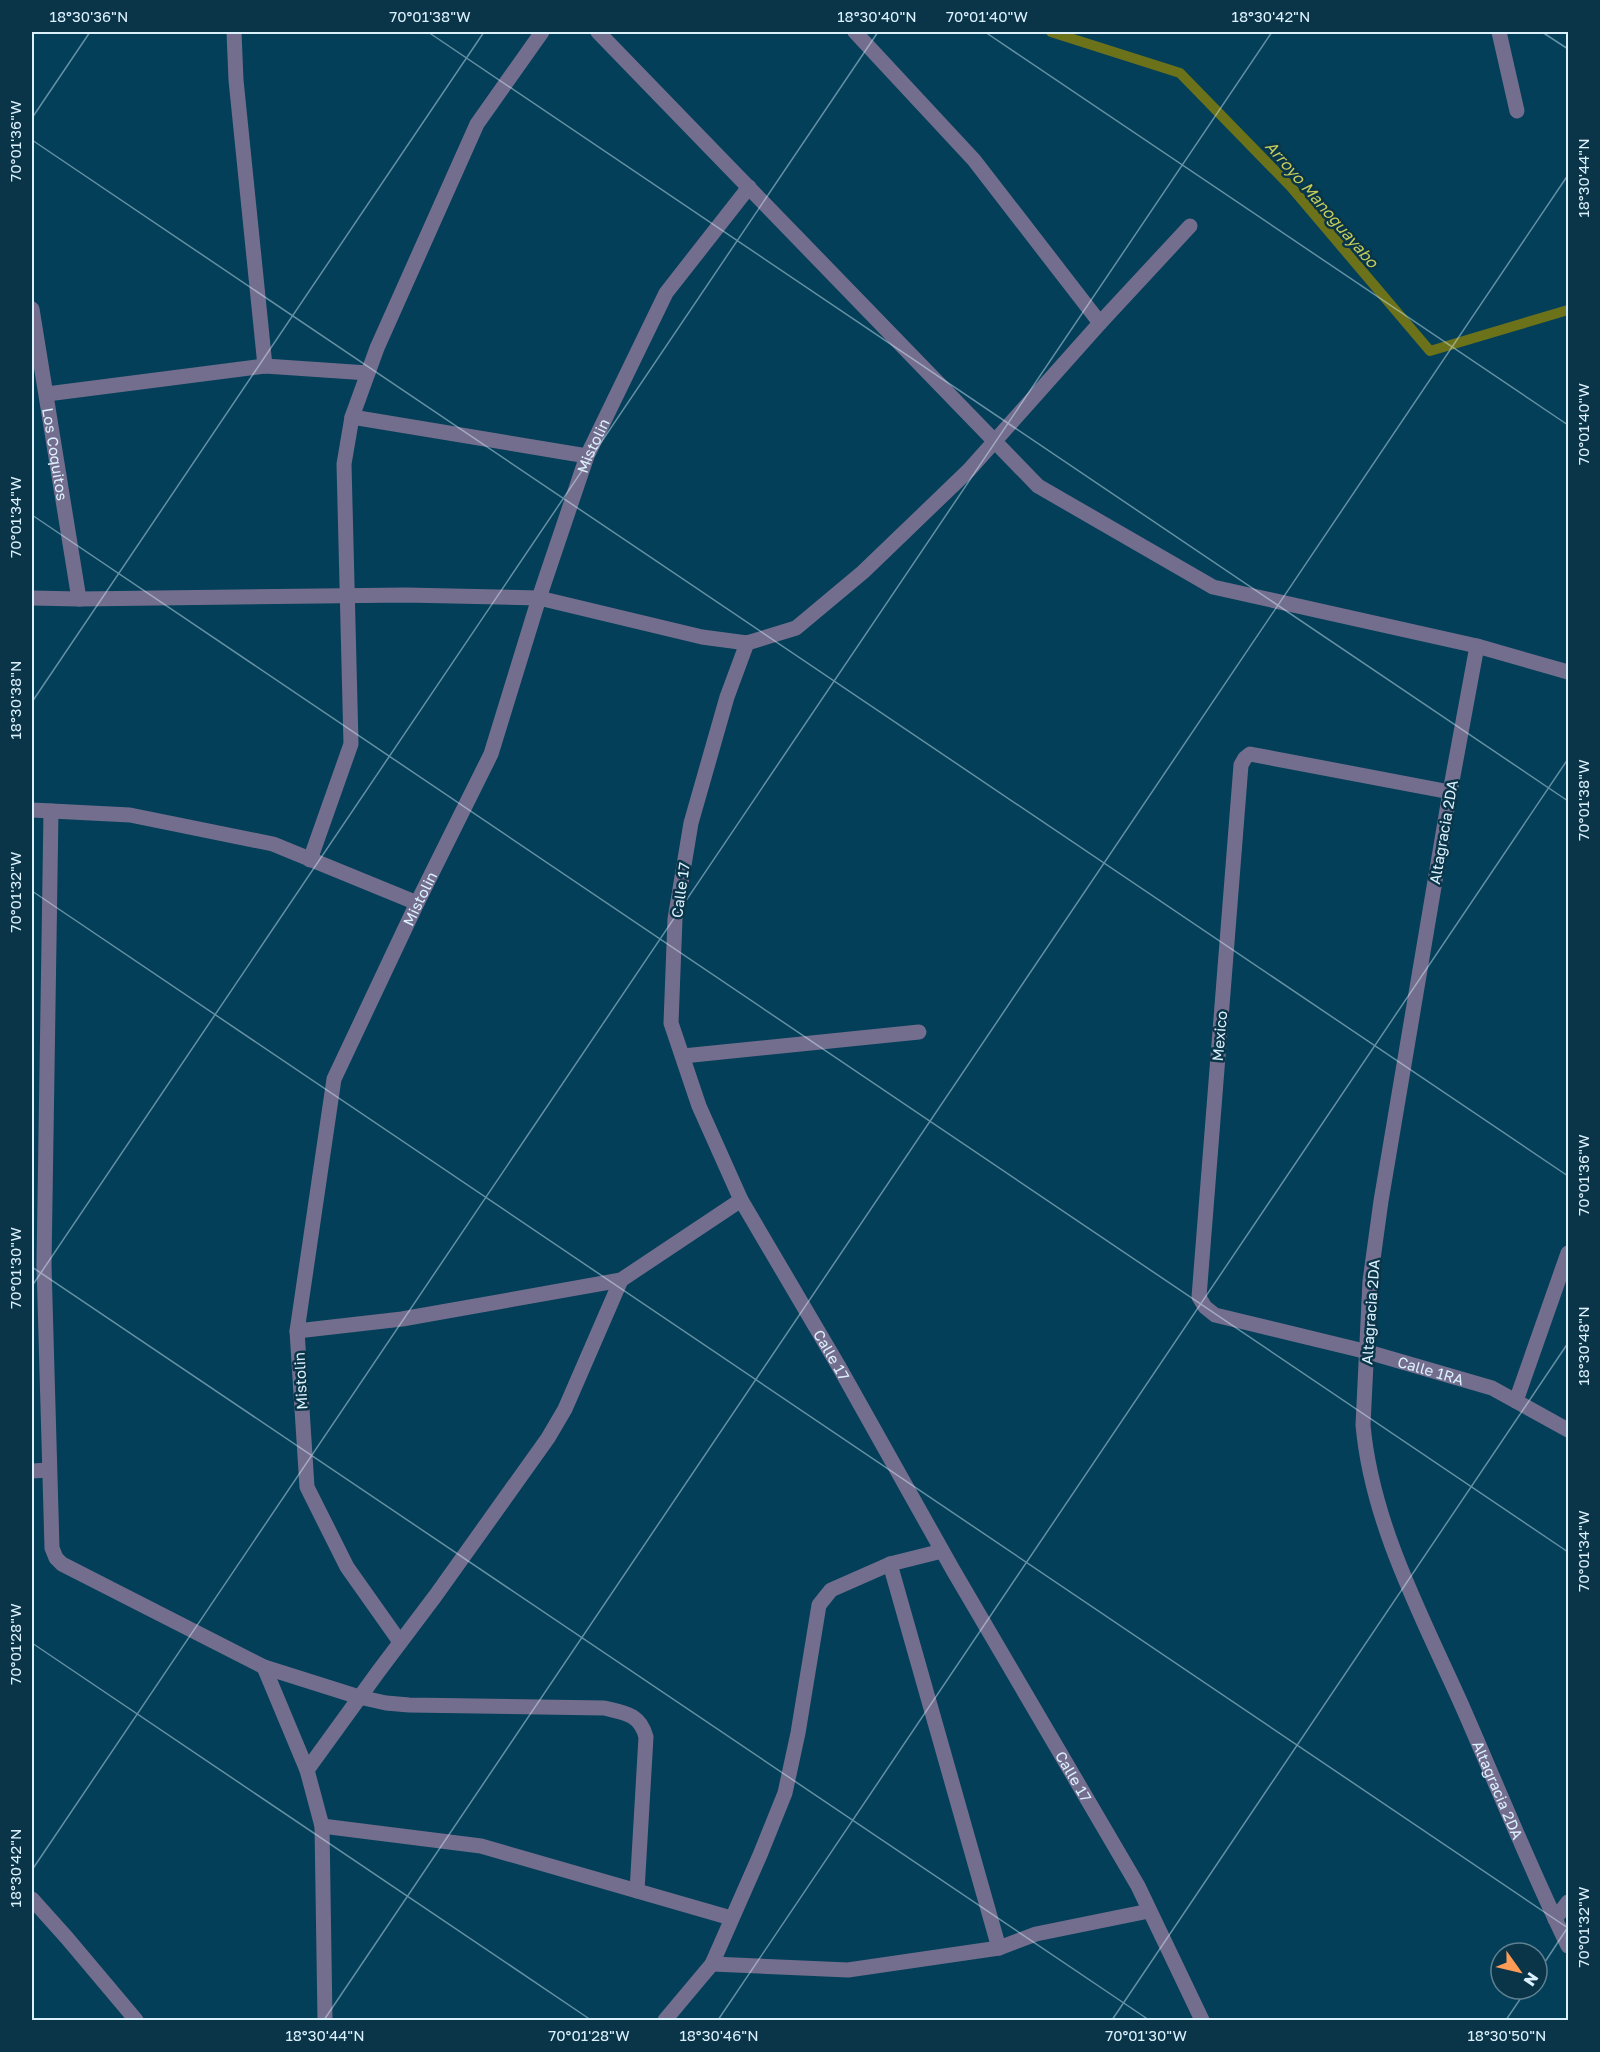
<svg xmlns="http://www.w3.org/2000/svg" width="1600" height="2052" viewBox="0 0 1600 2052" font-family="'Golos Text',sans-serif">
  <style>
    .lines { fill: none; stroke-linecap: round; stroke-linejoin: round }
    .stream { stroke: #6c7219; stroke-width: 10 }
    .minor { stroke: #746e8e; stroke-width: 15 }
    .tertiary { stroke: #746e8e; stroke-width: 15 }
    .ticks { fill: none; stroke: #dcf1fe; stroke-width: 1.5; stroke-opacity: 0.45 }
    .labels { text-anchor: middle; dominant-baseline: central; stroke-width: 5; stroke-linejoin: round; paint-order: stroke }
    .street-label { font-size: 15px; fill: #dcf1fe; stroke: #0a3448 }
    .water-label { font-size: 16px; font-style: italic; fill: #c3cd5b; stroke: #0a3448 }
    .neatline { fill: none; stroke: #dcf1fe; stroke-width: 2 }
    .ticks-label { font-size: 15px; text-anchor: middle; fill: #dcf1fe }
  </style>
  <rect width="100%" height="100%" fill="#033f59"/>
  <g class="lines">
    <path class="stream" d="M1051,32L1180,73L1291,187L1430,351L1568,310"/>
    <g class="minor">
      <path d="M234,32L236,80L265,366"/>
      <path d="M598,32L1038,486L1213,587L1477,646L1568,672"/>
      <path d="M855,32L974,160L1100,323"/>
      <path d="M1499,32L1517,111"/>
      <path id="s1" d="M32,309L79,599"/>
      <path d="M47,394L265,366L368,373"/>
      <path d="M352,417L587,456"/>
      <path d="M32,598L79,599L406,595L539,598L702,637L747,643L796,628L863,572L969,470L1100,323L1190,226"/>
      <path id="s2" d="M747,643L727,697L691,823L675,919L671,1023L699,1106L741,1200L838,1365L953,1570L1138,1886L1202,2020"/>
      <path id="s3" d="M1477,646L1450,792L1381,1201L1370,1281L1363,1425C1372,1525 1423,1618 1463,1708C1498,1788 1530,1868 1568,1946"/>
      <path id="s4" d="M1450,792L1250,754L1245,758L1241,765L1199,1297L1205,1307L1215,1315L1368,1352L1492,1388L1568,1430"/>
      <path d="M32,810L130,815L273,844L417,903"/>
      <path d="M51,811L44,1265L52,1548L56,1558L62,1564L264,1667L359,1697L386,1703L409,1705L604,1708C625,1713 640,1714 646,1737L637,1891"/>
      <path d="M310,860L351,744L344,464L352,417L377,348L477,124L542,32"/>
      <path d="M683,1056L919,1032"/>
      <path d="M297,1331L402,1319L621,1280L741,1200"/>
      <path d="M1516,1401L1568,1253"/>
      <path d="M32,1471L49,1470"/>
      <path d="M890,1564L999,1948"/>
      <path id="s5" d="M400,1642L347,1567L307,1487L297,1331L334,1079L417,903L491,754L539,598L587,456L666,293L749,187"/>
      <path d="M264,1667L307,1770"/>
      <path d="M322,1826L481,1846L731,1918"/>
      <path d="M1555,1919L1568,1902"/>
      <path d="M712,1964L848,1970L999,1948L1036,1934L1149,1911"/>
      <path d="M325,2020L322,1826L307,1770L378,1672L436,1595L548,1438L565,1409L621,1280"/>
      <path d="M665,2020L712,1964L760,1855L785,1793L798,1733L819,1605L831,1590L890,1564L942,1551"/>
    </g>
    <path class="tertiary" d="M32,1899L67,1938L136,2020"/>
  </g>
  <path class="ticks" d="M428,32L1568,801M985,32L1568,425M1542,32L1568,49M32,118L90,32M32,140L1568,1176M32,515L1568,1552M32,702L484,32M32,891L1568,1928M32,1267L1149,2020M32,1286L878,32M32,1643L591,2020M32,1870L1272,32M1537,1974L1568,1927M32,2019L34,2020M324,2020L1568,175M718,2020L1568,759M1112,2020L1568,1343M1506,2020L1527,1989"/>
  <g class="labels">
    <g class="street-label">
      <text stroke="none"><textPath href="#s5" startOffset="1278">Mistolin</textPath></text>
      <text stroke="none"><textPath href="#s1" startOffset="147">Los Coquitos</textPath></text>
      <text transform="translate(1443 832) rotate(-80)">Altagracia 2DA</text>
      <text transform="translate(680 890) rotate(-82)">Calle 17</text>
      <text stroke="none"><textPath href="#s5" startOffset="792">Mistolin</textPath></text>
      <text transform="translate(1219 1036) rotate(-85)">Mexico</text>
      <text transform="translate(1370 1312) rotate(-86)">Altagracia 2DA</text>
      <text stroke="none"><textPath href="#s2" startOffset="760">Calle 17</textPath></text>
      <text stroke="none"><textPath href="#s4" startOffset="999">Calle 1RA</textPath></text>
      <text transform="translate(300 1381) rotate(-93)">Mistolin</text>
      <text stroke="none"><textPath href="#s2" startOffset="1246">Calle 17</textPath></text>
      <text stroke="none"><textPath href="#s3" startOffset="1179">Altagracia 2DA</textPath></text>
    </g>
    <g class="water-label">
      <text transform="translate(1322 204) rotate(49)">Arroyo Manoguayabo</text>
    </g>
  </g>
  <rect width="1600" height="2052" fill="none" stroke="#0a3448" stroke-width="66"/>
  <g transform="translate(1519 1971) rotate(124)"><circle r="28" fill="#0a3448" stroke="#5e8091" stroke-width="1.5"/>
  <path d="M0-4.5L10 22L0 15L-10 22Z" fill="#fe9c57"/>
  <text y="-9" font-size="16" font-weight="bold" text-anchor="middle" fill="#dcf1fe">N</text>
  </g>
  <rect x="33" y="33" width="1534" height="1986" class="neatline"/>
  <g class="ticks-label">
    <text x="89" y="22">18°30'36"N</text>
    <text x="430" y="22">70°01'38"W</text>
    <text x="877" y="22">18°30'40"N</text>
    <text x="987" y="22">70°01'40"W</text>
    <text x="1271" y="22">18°30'42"N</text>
    <text transform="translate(16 141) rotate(-90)" y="5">70°01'36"W</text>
    <text transform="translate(1584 178) rotate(-90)" y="5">18°30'44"N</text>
    <text transform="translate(1584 424) rotate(-90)" y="5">70°01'40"W</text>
    <text transform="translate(16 517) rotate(-90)" y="5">70°01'34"W</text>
    <text transform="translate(16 700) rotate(-90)" y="5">18°30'38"N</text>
    <text transform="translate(1584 800) rotate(-90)" y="5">70°01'38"W</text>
    <text transform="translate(16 892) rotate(-90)" y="5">70°01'32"W</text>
    <text transform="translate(1584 1175) rotate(-90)" y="5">70°01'36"W</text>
    <text transform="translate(16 1268) rotate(-90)" y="5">70°01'30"W</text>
    <text transform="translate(1584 1346) rotate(-90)" y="5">18°30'48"N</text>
    <text transform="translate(1584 1551) rotate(-90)" y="5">70°01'34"W</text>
    <text transform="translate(16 1644) rotate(-90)" y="5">70°01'28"W</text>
    <text transform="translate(16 1868) rotate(-90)" y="5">18°30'42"N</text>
    <text transform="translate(1584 1927) rotate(-90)" y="5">70°01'32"W</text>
    <text x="325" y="2041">18°30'44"N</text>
    <text x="589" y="2041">70°01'28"W</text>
    <text x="719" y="2041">18°30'46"N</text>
    <text x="1146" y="2041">70°01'30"W</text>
    <text x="1507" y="2041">18°30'50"N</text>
  </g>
</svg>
